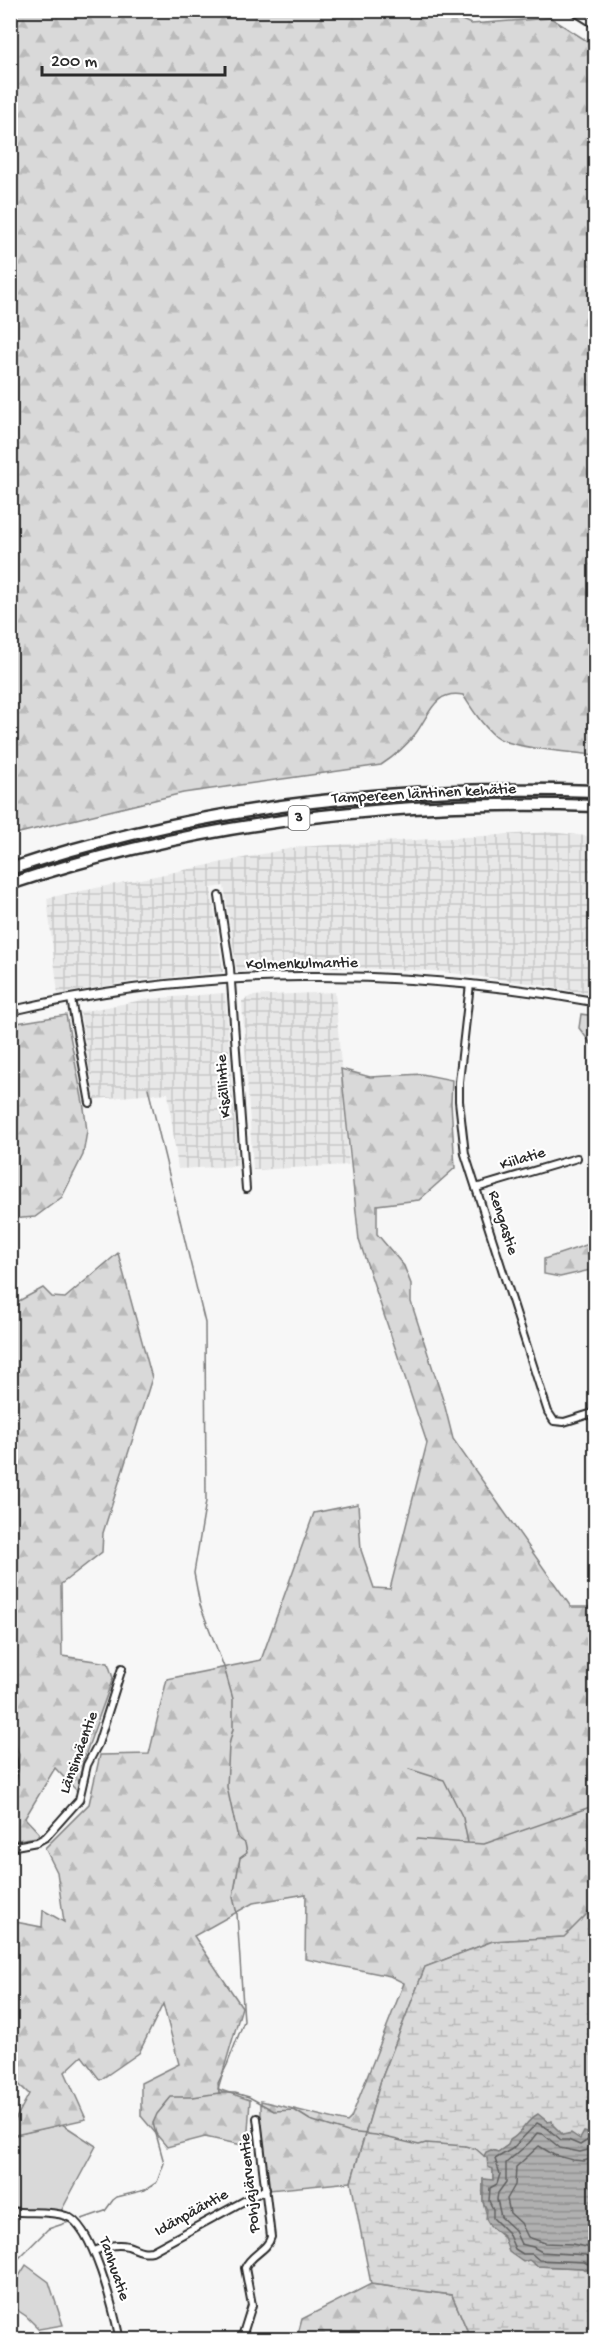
<svg xmlns="http://www.w3.org/2000/svg" width="606" height="2350" viewBox="0 0 606 2350" font-family="'Gochi Hand',sans-serif">
  <style>
    .industrial { fill: url(#industrial-grid) }
    .green { fill: #d9d9d9; stroke: #828282; stroke-width: 1.5 }
    .forest { fill: url(#forest-firs); stroke: #828282; stroke-width: 1.5 }
    .wetland { fill: url(#wetland-marsh); stroke: #828282; stroke-width: 1.5 }
    .water { fill: url(#water-rules); stroke: #7b7b7b; stroke-width: 1.5 }
    .lines { fill: none; stroke-linecap: round; stroke-linejoin: round }
    .shore { stroke: #606060; stroke-width: 1.5 }
    .stream { stroke: #7b7b7b; stroke-width: 1.5 }
    .minor-casing { stroke: #2b2b2b; stroke-width: 10 }
    .tertiary-casing { stroke: #2b2b2b; stroke-width: 11 }
    .motorway-casing { stroke: #2b2b2b; stroke-width: 15 }
    .minor { stroke: #fff; stroke-width: 6 }
    .tertiary { stroke: #fff; stroke-width: 7 }
    .motorway { stroke: #fff; stroke-width: 10 }
    .labels { text-anchor: middle; dominant-baseline: central; stroke-width: 4.5; stroke-linejoin: round; paint-order: stroke }
    .shield { fill: #fff; stroke: #6b6b6b; stroke-width: 1.5 }
    .shield-label { font-size: 15px; font-weight: bold; fill: #2b2b2b }
    .street-label { font-size: 16px; fill: #2b2b2b; stroke: #fff }
  </style>
  <defs>
    <pattern id="industrial-grid" width="8" height="8" patternUnits="userSpaceOnUse" patternTransform="scale(1.5)"><rect width="8" height="8" fill="#e8e8e8"/><path d="M0 4h8M4 0v8" fill="none" stroke="#c7c7c7"/></pattern>
    <pattern id="forest-firs" width="22" height="20" patternUnits="userSpaceOnUse" patternTransform="scale(1.5)"><rect width="22" height="20" fill="#d9d9d9"/><path d="M5 1l3.5 6h-7zM16 11l3.5 6h-7z" fill="#bababa"/></pattern>
    <pattern id="wetland-marsh" width="20" height="14" patternUnits="userSpaceOnUse" patternTransform="scale(1.5)"><rect width="20" height="14" fill="#d9d9d9"/><path d="M1 5h8M5 5V1M11 12h8M15 12V8" fill="none" stroke="#bababa"/></pattern>
    <pattern id="water-rules" width="6" height="5" patternUnits="userSpaceOnUse" patternTransform="scale(1.5)"><rect width="6" height="5" fill="#b0b0b0"/><path d="M0 2.5h6" fill="none" stroke="#8f8f8f"/></pattern>
  </defs>
  <rect width="100%" height="100%" fill="#f7f7f7"/>
  <filter id="ink" filterUnits="userSpaceOnUse"><feTurbulence type="fractalNoise" baseFrequency=".0167" numOctaves="2"/><feDisplacementMap in="SourceGraphic" scale="12" xChannelSelector="R" yChannelSelector="G"/><feConvolveMatrix kernelMatrix="1 2 1 2 8 2 1 2 1" color-interpolation-filters="sRGB"/></filter>
  <g filter="url(#ink)">
    <g class="industrial">
      <path d="M550,832L595,837V995L536,984L435,971L331,967L237,971L224,886L211,888L223,972L141,980L58,994L47,898L297,847Z"/>
      <path d="M335,992L349,1165L253,1170L242,1001L251,996Z"/>
      <path d="M225,993L238,1166L178,1169L168,1093L95,1099L80,1012L148,999Z"/>
    </g>
    <g class="green">
      <path d="M62,2124L96,2146L59,2215L11,2211L10,2136Z"/>
      <path d="M26,2265L49,2282L63,2325L39,2329L26,2316L11,2306V2289Z"/>
    </g>
    <g class="forest">
      <path d="M10,11H441L471,24L551,18L595,46V755C573,752 511,749 495,736C482,725 472,709 463,695C434,690 430,714 416,733C406,746 395,756 381,765L183,793L11,835Z"/>
      <path d="M581,1014L595,1016V1049L579,1028Z"/>
      <path d="M66,1015L84,1108L87,1131L83,1155L62,1197L35,1217L11,1219V1024Z"/>
      <path d="M341,1069L370,1077L422,1074L452,1080L451,1103L455,1168L419,1200L377,1205V1234L404,1266L411,1284V1302L444,1403L453,1439L571,1607H595V1906L565,1937L493,1941L425,1967L381,2080L351,2182L269,2190L261,2119V2101L347,2122L351,2118L404,1983L390,1976L305,1959L306,1894L253,1903L194,1936L242,2007L218,2089L250,2100L247,2146L205,2137L167,2147L141,2116V2083L179,2064L163,2004L139,2053L100,2080L82,2056L65,2072L86,2119L11,2136V2128L29,2094L11,2077L10,1921L42,1927L43,1910L64,1922L57,1872L45,1848L89,1804L100,1755L149,1754L167,1679L261,1660L314,1513L358,1504L361,1550L374,1588L390,1589L427,1443L359,1240Z"/>
      <path d="M595,1242V1269L560,1277L544,1274V1259Z"/>
      <path d="M118,1253L152,1378L103,1533L102,1552L61,1584L62,1656L108,1663L113,1678L83,1761L78,1792L55,1768L25,1818L39,1833L37,1837L11,1841L19,1755L10,1725L11,1311L13,1304L43,1288L52,1297L65,1298Z"/>
      <path d="M371,2284L452,2295L471,2339L304,2340L298,2334L302,2319Z"/>
    </g>
    <path class="wetland" d="M595,1906V2135L581,2139L563,2135L549,2122L533,2119L508,2145L498,2152L491,2150L487,2158L493,2169V2180L483,2179V2202L490,2226L529,2259L537,2266L583,2268L595,2274V2339H471L452,2295L371,2284L351,2182L381,2080L425,1967L493,1941L564,1937Z"/>
    <path class="water" d="M538,2114L548,2122L552,2121L553,2125L563,2135L571,2133L580,2139L584,2132L595,2135V2274L583,2268L537,2266L529,2260L523,2262L509,2252L504,2237L490,2226L486,2219L487,2210L483,2202V2179L493,2180V2169L488,2167L487,2158L484,2156L486,2152L491,2150L498,2152L508,2145L510,2140C522,2134 526,2120 538,2114Z"/>
    <g class="lines">
      <g class="shore">
        <path d="M596,2141L588,2140L580,2145L568,2140H561L547,2128L537,2123L512,2149L495,2159L500,2174L497,2184L490,2188L489,2201L493,2209V2218L508,2233L515,2249L523,2254H532L539,2260L584,2262L596,2268"/>
        <path d="M596,2148L580,2152L560,2148L543,2134L537,2133L529,2143L506,2163V2182L498,2193L497,2199L501,2217L514,2229L521,2244L533,2247L542,2252L585,2255L596,2259"/>
        <path d="M596,2157L584,2161L573,2160L554,2155L539,2146L516,2167L515,2185L507,2199L510,2213L521,2223L528,2237L545,2243L572,2244L596,2249"/>
      </g>
      <g class="stream">
        <path d="M148,1088L205,1323L206,1501L194,1573L200,1605L224,1667L233,1699V1729L229,1745L227,1787L238,1838L245,1843L247,1853L240,1858L233,1897L237,1914L244,2021L227,2065L218,2083L219,2093"/>
        <path d="M409,1769L444,1780L463,1818L468,1843L484,1844L596,1805"/>
        <path d="M592,1806L596,1823"/>
        <path d="M417,1839L467,1843"/>
        <path d="M82,2219L105,2211L113,2200L117,2197L145,2190L157,2182L164,2163L153,2123L157,2114L171,2097H193L219,2093H235L249,2097L274,2111L294,2110L310,2120L348,2132L376,2135L419,2145L426,2143L465,2146L476,2149L484,2156"/>
        <path d="M10,2267L48,2229L69,2222"/>
      </g>
      <g class="minor-casing">
        <g id="minor">
          <path d="M572,10L596,25"/>
          <path d="M219,896L230,968L246,1189"/>
          <path d="M470,984L459,1082V1101L465,1154L548,1412L554,1421L564,1422L596,1412"/>
          <path d="M71,999L90,1103"/>
          <path d="M476,1188L577,1158"/>
          <path d="M10,1743L14,1767L10,1792"/>
          <path d="M10,1847L37,1842L46,1837L79,1800L87,1765L98,1744L122,1668"/>
          <path d="M10,2211C28,2214 48,2210 66,2216C93,2224 114,2312 120,2340"/>
          <path d="M94,2251C105,2247 115,2243 128,2246C137,2249 142,2253 152,2251L266,2189"/>
          <path d="M241,2340L252,2305L245,2268C251,2254 267,2251 271,2237L257,2118"/>
        </g>
      </g>
      <g class="tertiary-casing">
        <path id="tertiary" d="M10,1011C201,966 403,967 596,1002"/>
      </g>
      <g class="motorway-casing">
        <g id="motorway">
          <path d="M10,869C198,806 399,784 596,791"/>
          <path d="M10,884C199,821 397,799 596,806"/>
        </g>
      </g>
      <use href="#minor" class="minor"/>
      <use href="#tertiary" class="tertiary"/>
      <use href="#motorway" class="motorway"/>
    </g>
  </g>
  <g class="labels">
    <rect class="shield" x="288.5" y="806" width="21" height="24" rx="4.5"/>
    <g class="shield-label">
      <text x="299" y="818">3</text>
    </g>
    <g class="street-label">
      <text transform="translate(424 795) rotate(-3)">Tampereen läntinen kehätie</text>
      <text transform="translate(302 965) rotate(-1)">Kolmenkulmantie</text>
      <text transform="translate(225 1086) rotate(-94)">Kisällintie</text>
      <text transform="translate(523 1160) rotate(-17)">Kiilatie</text>
      <text transform="translate(502 1223) rotate(72)">Rengastie</text>
      <text transform="translate(80 1753) rotate(-70)">Länsimäentie</text>
      <text transform="translate(251 2183) rotate(-96)">Pohjajärventie</text>
      <text transform="translate(192 2214) rotate(-29)">Idänpääntie</text>
      <text transform="translate(113 2269) rotate(71)">Tanhuatie</text>
    </g>
  </g>
  <rect width="606" height="2350" fill="none" stroke="#fff" stroke-width="36"/>
  <rect x="18" y="18" width="570" height="2314" fill="none" stroke="#2b2b2b" stroke-width="2" filter="url(#ink)"/>
  <path d="M42 66v9h183v-9" fill="none" stroke="#2b2b2b" stroke-width="3"/>
  <text x="51" y="66" font-size="18" fill="#2b2b2b" stroke="#ffffff" stroke-width="4.5" paint-order="stroke">200 m</text>
</svg>
